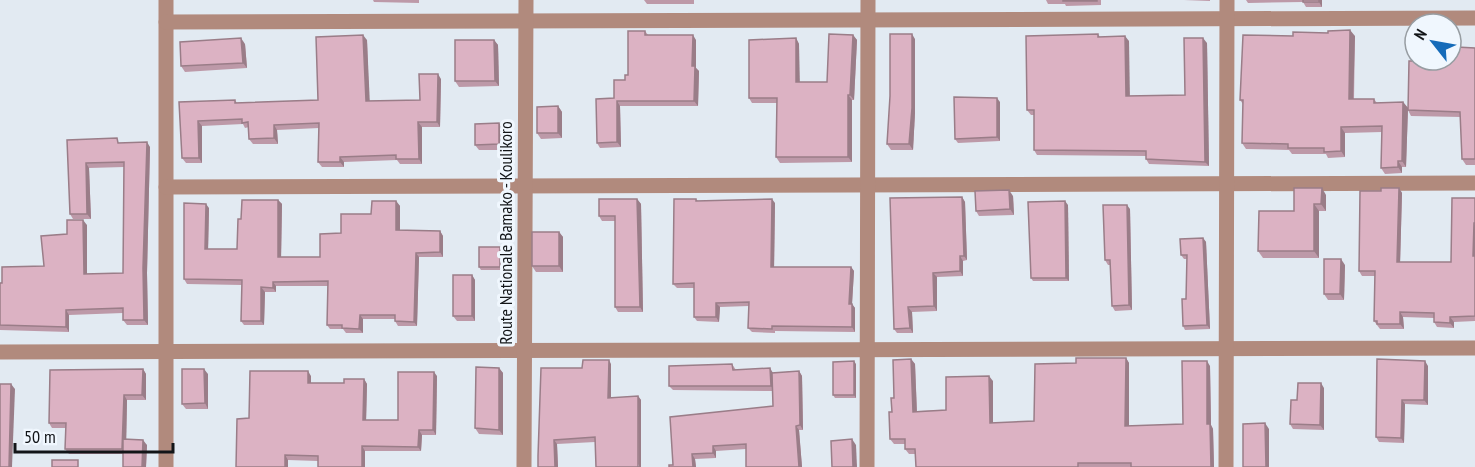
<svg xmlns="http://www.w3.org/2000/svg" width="1475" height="467" viewBox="0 0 1475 467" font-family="'PT Sans Narrow',sans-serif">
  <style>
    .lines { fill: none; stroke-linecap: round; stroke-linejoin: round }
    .minor { stroke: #b18a7d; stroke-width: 15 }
    .wall { fill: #bd99a8 }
    .shaded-wall { fill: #9a7d88 }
    .building { fill: #dcb2c3; stroke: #9a7d88; stroke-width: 1.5 }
    .labels { text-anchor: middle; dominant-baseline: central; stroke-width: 6; stroke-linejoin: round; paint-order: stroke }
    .street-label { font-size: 18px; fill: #121518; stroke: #f0f7fe }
  </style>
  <rect width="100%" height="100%" fill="#e2eaf2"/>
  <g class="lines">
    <g class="minor">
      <path d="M166,0V467"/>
      <path d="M166,22L1475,18"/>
      <path d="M166,187L1475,183"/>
      <path d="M0,352L1475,348"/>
      <path d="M524,467L526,0"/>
      <path d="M867,467L868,0"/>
      <path d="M1226,467L1227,0"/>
    </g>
  </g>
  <g class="wall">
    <path d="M373,0H419V3L374,2Z"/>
    <path d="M644,0H694V4H647Z"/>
    <path d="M1046,0H1108H1101V5L1066,6L1065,4H1048Z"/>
    <path d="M1184,0H1210V1Z"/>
    <path d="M1246,0H1322V7H1306L1303,2L1248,3Z"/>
    <path d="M645,31L648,35L696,40V68L699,71L698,106H620L621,147L600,148L597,143L628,75Z"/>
    <path d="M1098,34L1100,37L1129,41V96L1185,95L1207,43L1209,166L1149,164L1146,159V156L1037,155L1034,150V115H1031L1027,110Z"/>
    <path d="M853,35L857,40L854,100H852V162L780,163L776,157L777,103H752L749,98L796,38L799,44V82H827Z"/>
    <path d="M1355,36L1354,99H1374L1377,103L1403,102L1408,108L1406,167H1402V173L1385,174L1381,168L1382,132L1345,133V157L1328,158L1326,154H1292L1289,150L1246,149L1242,143L1243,104L1240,100Z"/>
    <path d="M1460,36L1461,47L1475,48V165H1466L1462,159L1461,117L1411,116L1408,110L1424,61Z"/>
    <path d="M915,39V113L913,150H891L887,144Z"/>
    <path d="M367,40L369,101L420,100L441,79L440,127H422V164H400L397,160L344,162V167H322L318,162L319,128L277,130L278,144H253L249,139V127L245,128L243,124L202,126V163H186L182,158L179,102L235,100L237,103L318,100Z"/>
    <path d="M494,40L498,45L499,86L459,87L455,81Z"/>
    <path d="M245,44L247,68L185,72L181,66Z"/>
    <path d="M1000,102V141L958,143L955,139Z"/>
    <path d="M558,106L562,112V138L541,139L537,133Z"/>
    <path d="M499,123L503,129V150H479L475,145Z"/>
    <path d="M67,140L120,143L150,147L147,273L148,325H127L123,320V313L69,315V332L0,330V283L44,266L67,234L87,225V274L123,273L124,167L89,168L91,219H73L70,214Z"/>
    <path d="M1399,188L1402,193L1400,262H1451L1475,198V321L1454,322V328L1437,327L1434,322V318L1403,317L1404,329H1380L1374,321L1375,276H1362L1359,271L1381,191Z"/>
    <path d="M1326,195V211H1319V258H1263L1258,251L1294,211Z"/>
    <path d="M1013,196L1014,215L979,216L976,211Z"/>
    <path d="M962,197L965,202L967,260L963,261V276L937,277V311L912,312L913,333H897L894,329Z"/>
    <path d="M637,199L641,204L643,312H618L615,307V221H602L599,216Z"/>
    <path d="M696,199L698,201L775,203L774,267H851L854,271L852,304L855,308V332L775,331V333L752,332L748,328L749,306L720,307L719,322L697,321L694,317V288H677L673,284Z"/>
    <path d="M278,200L282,204L281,257H320L341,233L371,214L396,201L400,206V231H440L443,236V257H419L417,326H398L395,321V319H363V333H346L343,329H330L327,325L328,286H276V292H265L264,325H244L241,321L242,285L187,284L184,279L209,208L208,249H237L241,219Z"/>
    <path d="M1068,205L1069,281H1033L1031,278Z"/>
    <path d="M1130,209L1132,310L1115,311L1112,306L1110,265H1108L1105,260Z"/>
    <path d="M559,232L563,237V272H536L532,266Z"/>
    <path d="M1203,238L1206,242L1210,329L1185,330L1183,326L1186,299L1187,259H1184L1181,255Z"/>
    <path d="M500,247L502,250V270H481L479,267Z"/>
    <path d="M1345,265L1344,300H1328L1324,294Z"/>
    <path d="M472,275L475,280V321H457L453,316Z"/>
    <path d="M1126,358L1129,363V426L1183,424L1210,366L1211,425L1213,429L1214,467H916V454H909L905,449V444H894L890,439L892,412L894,398L911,359L915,364L917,411L946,410L993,381V423L1034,421L1076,363Z"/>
    <path d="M1377,359L1428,366V405L1405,404L1404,443L1379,442L1376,437Z"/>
    <path d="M611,364V398L638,396L641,400V466L595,442L557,444L558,467H538L582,368Z"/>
    <path d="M732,364L736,370L773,373L799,371L802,376L803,430H799L802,467H746V449L716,451V458L695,459L696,467H669L773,406V391L673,390L669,386Z"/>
    <path d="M856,364V398H835L833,395Z"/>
    <path d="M499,368L503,373V435L479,434L475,428Z"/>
    <path d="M143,369L146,374V400H127L126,439L147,445L146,467H123V454H69L65,449L66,428H52L49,423Z"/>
    <path d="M208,374V409H186L182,404Z"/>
    <path d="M311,376V383H344L364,379L367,384L366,420H398L437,376L436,435H422L421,451H365V467H318V461L288,460V467H236L249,418Z"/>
    <path d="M1324,388V430L1293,429L1290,424L1297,400Z"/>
  </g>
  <g class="shaded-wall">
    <path d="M1319,0H1322V7L1319,2Z"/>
    <path d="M1350,30L1355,36L1353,105L1349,99Z"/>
    <path d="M1457,31L1460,36L1461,53L1457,47Z"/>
    <path d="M912,34L915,39V113L913,150L909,144Z"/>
    <path d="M363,35L367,40L370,106L366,101Z"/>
    <path d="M693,35L696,40V68L699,71L698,106L694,101L692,66Z"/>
    <path d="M853,35L857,40L854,100L850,95Z"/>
    <path d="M1125,36L1129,41L1130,101L1126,96Z"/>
    <path d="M241,38L245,44L247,68L243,63Z"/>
    <path d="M796,38L799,44L800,88L796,82Z"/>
    <path d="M1203,38L1207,43L1209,166L1205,162Z"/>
    <path d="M494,40L498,45L499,86L495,81Z"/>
    <path d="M438,74L441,79L440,127L437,122Z"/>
    <path d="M848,95L852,100V162L848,157Z"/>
    <path d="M997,98L1000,102V141L997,137Z"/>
    <path d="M617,101L620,106L621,147L617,142Z"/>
    <path d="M1403,102L1408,108L1406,167L1402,161Z"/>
    <path d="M558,106L562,112V138L558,133Z"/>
    <path d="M198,121L202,126V163L199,158Z"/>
    <path d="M418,122L422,127V164L419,159Z"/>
    <path d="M499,123L503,129V150L499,144Z"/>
    <path d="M274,125L277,130L278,144L274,138Z"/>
    <path d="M1341,127L1345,133V157L1341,151Z"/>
    <path d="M147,142L150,147L147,273L148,325L144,320L143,268Z"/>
    <path d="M340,157L344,162V167L340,162Z"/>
    <path d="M1398,161L1402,167V173L1398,167Z"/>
    <path d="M86,163L89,168L91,219L87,214Z"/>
    <path d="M1322,188L1326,195V211L1321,204Z"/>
    <path d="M1399,188L1402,193L1400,267L1397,262Z"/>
    <path d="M1009,190L1013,196L1014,215L1010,209Z"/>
    <path d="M962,197L965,202L967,260L964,256Z"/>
    <path d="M637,199L641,204L643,312L640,307Z"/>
    <path d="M772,199L775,203L774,272L771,267Z"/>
    <path d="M278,200L282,204L281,262L278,257Z"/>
    <path d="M396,201L400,206V235L396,230Z"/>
    <path d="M1065,201L1068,205L1069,281L1066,278Z"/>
    <path d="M206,204L209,208L208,253L205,249Z"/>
    <path d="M1314,204L1319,211V258L1314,251Z"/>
    <path d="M1127,205L1130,209L1132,310L1129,305Z"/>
    <path d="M83,220L87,225V279L84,274Z"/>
    <path d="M1474,223L1475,225V258L1473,256Z"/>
    <path d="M440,231L443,236V257L440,252Z"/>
    <path d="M559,232L563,237V272L559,266Z"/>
    <path d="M1203,238L1206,242L1210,329L1207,325Z"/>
    <path d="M500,247L502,250V270L500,267Z"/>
    <path d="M416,253L419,257L417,326L414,322Z"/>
    <path d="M960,256L963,261V276L960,271Z"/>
    <path d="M1341,259L1345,265L1344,300L1340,294Z"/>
    <path d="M851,267L854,271L852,304L855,308V332L852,327L849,304Z"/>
    <path d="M933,273L937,277V311L934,306Z"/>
    <path d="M472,275L475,280V321L472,316Z"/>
    <path d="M273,282L276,286V292L273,288Z"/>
    <path d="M261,287L265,292L264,325L261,321Z"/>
    <path d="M716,303L720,307L719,322L716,317Z"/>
    <path d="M908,307L912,312L913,333L910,328Z"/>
    <path d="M66,310L69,315V332L66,327Z"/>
    <path d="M1400,312L1403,317L1404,329L1400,324Z"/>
    <path d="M360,315L363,319V333L359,329Z"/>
    <path d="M1450,317L1454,322V328L1450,323Z"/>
    <path d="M1126,358L1129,363V431L1125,426Z"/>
    <path d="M911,359L915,364L917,417L913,412Z"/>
    <path d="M609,360L611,364V402L608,398Z"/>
    <path d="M854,361L856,364V398L854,395Z"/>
    <path d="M1207,361L1210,366L1211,425L1213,429L1214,467H1211L1207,424Z"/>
    <path d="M1425,361L1428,366V405L1424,400Z"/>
    <path d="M499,368L503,373V435L499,430Z"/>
    <path d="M770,368L773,373L774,391L771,386Z"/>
    <path d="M143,369L146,374V400L142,395Z"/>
    <path d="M204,369L208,374V409L205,403Z"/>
    <path d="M308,371L311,376V387L308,383Z"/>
    <path d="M799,371L802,376L803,430L800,425Z"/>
    <path d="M434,372L437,376L436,435L433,430Z"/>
    <path d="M989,376L993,381V428L990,423Z"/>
    <path d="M364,379L367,384L366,424L363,420Z"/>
    <path d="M1321,383L1324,388V430L1320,425Z"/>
    <path d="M11,384L15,389L12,467H9Z"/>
    <path d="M124,395L127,400L126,454L122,449Z"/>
    <path d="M638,396L641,400V467H639Z"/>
    <path d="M1402,400L1405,404L1404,443L1401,438Z"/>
    <path d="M1265,423L1269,429V467H1266Z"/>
    <path d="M796,426L799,430L802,467H799Z"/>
    <path d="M419,430L422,435L421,451L418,447Z"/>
    <path d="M852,439L856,445L857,467H853Z"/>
    <path d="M143,440L147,445L146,467H142Z"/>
    <path d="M554,440L557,444L558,467H555Z"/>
    <path d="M362,446L365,451V467H362Z"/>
    <path d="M713,446L716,451V458L713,453Z"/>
    <path d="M692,454L695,459L696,467H693Z"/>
    <path d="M285,455L288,460V467H285Z"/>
  </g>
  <g class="building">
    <rect x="1063" y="0" width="34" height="1"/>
    <rect x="1303" y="0" width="16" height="2"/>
    <path d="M1350,30L1349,99H1374V103L1403,102L1402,161H1398V167L1381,168L1382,126L1341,127V151L1324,152V148H1288V144L1242,143L1243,100H1240L1243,35L1293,36V32L1328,33V31Z"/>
    <path d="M628,31H645V35H693L692,66H695L694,101H617V142L597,143L596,99L614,98V80H625V75H628Z"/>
    <path d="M1451,31H1457V47L1475,48V159H1462L1460,112L1408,110L1409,61H1424V60H1451Z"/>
    <path d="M829,34L853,35L850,95H848V157H776L777,98H749V40L796,38V82H827Z"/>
    <path d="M890,34H912V108L909,144H887L890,96Z"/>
    <path d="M1098,34V37L1125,36L1126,96L1185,95L1184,38H1203L1205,162L1146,159V151L1034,150V110H1027L1026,36Z"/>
    <path d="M363,35L366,101L420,100L419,74H438L437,122H418L419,159H396V155L340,157V162H318L319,123L274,125V138L249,139L248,122L242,123V119L198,121L199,158H182L179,102L235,100V103L318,100L316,37Z"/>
    <path d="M241,38L243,63L181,66L180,42Z"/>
    <path d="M455,40H494L495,81H455Z"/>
    <path d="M954,97L997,98V137L955,139Z"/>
    <path d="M558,106V133H537V107Z"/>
    <path d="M499,123V144L475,145V124Z"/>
    <path d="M117,138L118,143L147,142L143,268L144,320H123V308L66,310V327L0,325V283H2V267L44,266L41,236L67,234V220H83L84,274L123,273L124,162L86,163L87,214H70L67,140Z"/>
    <path d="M1294,188H1322L1321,204H1314V251H1258L1259,211H1294Z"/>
    <path d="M1381,188H1399L1397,262H1451L1452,198H1475V223H1474L1473,256H1475V316L1450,317V323L1434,322V313L1400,312V324H1377V321H1374L1375,271H1359L1360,191H1381Z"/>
    <path d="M1009,190L1010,209L976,211L975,191Z"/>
    <path d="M962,197L964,256H960V271L933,273L934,306L908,307L910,328L894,329L890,198Z"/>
    <path d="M599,199H637L640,307H615V216H599Z"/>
    <path d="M674,199H696V201L772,199L771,267H851L849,304H852V327L772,326V329L748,328L749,302L716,303V317H694V283L673,284Z"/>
    <path d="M242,200H278V257H320V234L341,233V214H371L372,201H396V230L440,231V252L416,253L414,322L395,321V315H360L359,329L342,328V325H327L328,281L273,282V288L261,287V321H241L242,280L184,279V203L206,204L205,249H237L238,219H241Z"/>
    <path d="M1065,201L1066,278H1031L1028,202Z"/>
    <path d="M1103,205H1127L1129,305L1112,306L1110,260H1105Z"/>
    <rect x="532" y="232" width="27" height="34"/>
    <path d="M1203,238L1207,325L1183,326L1182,299H1186L1187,255H1181L1180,239Z"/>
    <rect x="479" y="247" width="21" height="20"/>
    <path d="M1324,259H1341L1340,294H1324Z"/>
    <rect x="453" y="275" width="19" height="41"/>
    <path d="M1076,358H1126L1125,426L1183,424L1182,361H1207V424H1210L1211,467H1131V463H1078V467H916L915,449H905V439H890L889,412H892L891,398H894L893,360L911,359L913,412L946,410V377L989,376L990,423L1034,421L1035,364L1076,363Z"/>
    <path d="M1377,359L1425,361L1424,400H1402L1401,438L1376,437Z"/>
    <path d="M583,360H609L608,398L638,396V467H641H596L595,437L554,440L555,467H538V456L541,368H582Z"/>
    <path d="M854,361V395H833V362Z"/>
    <path d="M732,364L733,370L770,368L771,386H669V366Z"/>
    <path d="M476,367L499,368V430L475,428Z"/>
    <path d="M143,369L142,395H124L122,449H65L66,423H49L50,370Z"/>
    <path d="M182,369H204L205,403L182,404Z"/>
    <path d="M250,371H308V383H344V379H364L363,420H398V372H434L433,430H419L418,447L362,446V467H318V456L285,455V467H236L237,419L249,418Z"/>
    <path d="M799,371L800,425L796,426L799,467H746V444L713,446V453L692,454L693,467H669V465H673L670,417L773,406L772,373Z"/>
    <path d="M1298,383H1321L1320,425L1290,424L1291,400H1297Z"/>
    <path d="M0,384H11L9,467H0Z"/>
    <path d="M1265,423L1266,467H1243V424Z"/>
    <path d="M123,439L143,440L142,467H123Z"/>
    <path d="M852,439L853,467H832L831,441Z"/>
    <rect x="52" y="460" width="26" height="7"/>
  </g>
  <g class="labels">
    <g class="street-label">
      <text transform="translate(505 233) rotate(-90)">Route Nationale Bamako - Koulikoro</text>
    </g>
  </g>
  <g transform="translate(1433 42) rotate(301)"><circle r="28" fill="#f0f7fe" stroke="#979da2" stroke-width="1.5"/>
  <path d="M0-4.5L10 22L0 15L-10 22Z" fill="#156bb9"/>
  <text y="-9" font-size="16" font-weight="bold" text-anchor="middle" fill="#121518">N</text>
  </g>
  <path d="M15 443v9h158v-9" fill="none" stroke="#121518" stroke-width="3"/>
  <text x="24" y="443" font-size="18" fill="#121518" stroke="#f0f7fe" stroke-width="4.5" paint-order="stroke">50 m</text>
</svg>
